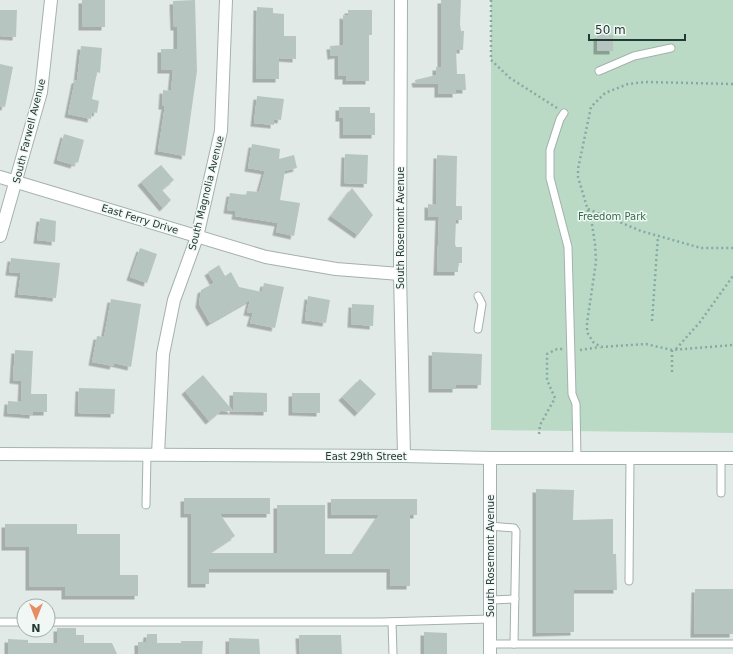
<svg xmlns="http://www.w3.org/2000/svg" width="733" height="654" viewBox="0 0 733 654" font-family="'DejaVu Sans',sans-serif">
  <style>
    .green { fill: #bbdac6 }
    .building { fill: #b7c5c0; filter: url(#shadow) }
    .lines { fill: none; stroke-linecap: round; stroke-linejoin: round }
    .lane-casing { stroke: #a4b1ae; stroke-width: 9 }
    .street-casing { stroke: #a4b1ae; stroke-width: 14 }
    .secondary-casing { stroke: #a1b5af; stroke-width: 14 }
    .path { stroke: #84aba2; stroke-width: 2.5; stroke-dasharray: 2 3; stroke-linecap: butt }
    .lane { stroke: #fff; stroke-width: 7 }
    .street { stroke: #fff; stroke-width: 12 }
    .secondary { stroke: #fff; stroke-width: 12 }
    .labels { text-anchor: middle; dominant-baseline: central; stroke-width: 3; stroke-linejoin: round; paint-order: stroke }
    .street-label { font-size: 10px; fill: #233935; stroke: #f1f7f4 }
    .park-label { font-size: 10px; fill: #316c4c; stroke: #f1f7f4 }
  </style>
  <defs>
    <filter id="shadow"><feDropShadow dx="-3.5" dy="3.5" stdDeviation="0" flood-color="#0004"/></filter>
  </defs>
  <rect width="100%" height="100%" fill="#e1eae7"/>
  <path class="green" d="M491,0H733V433L491,430Z"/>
  <g class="building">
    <rect x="82" y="0" width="23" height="27"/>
    <path d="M195,0L197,71L185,156L158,151L165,106H162L163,90L171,91L173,70H161V49H177V27H174L173,1Z"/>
    <path d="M441,0H461L460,24L461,31H464L463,50H456L457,74H465L466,90H456V94H438V84H416L415,80L436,75V67H441Z"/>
    <path d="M257,7L273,8V13L284,14V36H296V59L279,58V79H256Z"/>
    <path d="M0,10H17L16,37L0,36Z"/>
    <path d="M348,10H372V35H369V81H346V76H338V55L331,56L330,46L343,45V15L348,16Z"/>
    <rect x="597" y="35" width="16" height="16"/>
    <path d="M81,46L102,48L100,73L97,72L92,99L99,101L97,113L92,112L91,119L68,114L75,80H77Z"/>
    <path d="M0,64L13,67L5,107L0,106Z"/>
    <path d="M257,96L284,99L281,120L274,119V125L254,123Z"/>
    <path d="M339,107H370V113H375V135H343V118H339Z"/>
    <path d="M64,134L84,140L78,163L75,162L74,165L57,160Z"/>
    <path d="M252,144L280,149L279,159L294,155L297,168L285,171L280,200L300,203L294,236L276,232L278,223L235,216L236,211L227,210L230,193L246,195L247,191L259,192L265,171L248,168Z"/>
    <path d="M345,154L368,155L367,184L344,183Z"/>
    <path d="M437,155L457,156L456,206H462V220H456L455,244L456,247H462V263H458V272H437L439,217H428V204L436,205Z"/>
    <path d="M161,165L174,180L162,190L171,200L163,208L141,182Z"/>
    <path d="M352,188L373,215L358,235L331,216Z"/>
    <path d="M40,218L56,221L55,242L37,240Z"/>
    <path d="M140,248L157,254L147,283L130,277Z"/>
    <path d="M11,258L60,263L56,298L18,294L21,273L9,272Z"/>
    <path d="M219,265L225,276L231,272L239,287L262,292L264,283L284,287L275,328L250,323L253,313L247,312L250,300L210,323L199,304L201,290L214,283L208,272Z"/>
    <path d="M308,296L330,300L326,323L305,320Z"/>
    <path d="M111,299L141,304L131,367L114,363L113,366L92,362L97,336L104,337Z"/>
    <path d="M352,304L374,305L373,326L351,324Z"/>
    <path d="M15,350L33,351L31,394H47V412H33V415L7,413L8,401L21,402L22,381L13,380Z"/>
    <path d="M432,352L482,354L481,385H456V389H432Z"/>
    <path d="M203,375L233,411V392L267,393V412L221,411L209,421L185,391Z"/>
    <path d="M360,379L376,394L358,413L342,397Z"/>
    <path d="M79,388L115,389L114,414L78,413Z"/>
    <path d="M292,393H320V413L292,412Z"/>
    <path d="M536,489L574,490L573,520L613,519V554H616L617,590H574V632L536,633Z"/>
    <path d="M184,498H270V514H220L235,536L209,553H277V505H325V554H353L379,515H331V499H417V515H410V586H390V569H209V584H191V514H184Z"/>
    <path d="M5,524H77V534H120V575H138V596H65V587H29V547H5Z"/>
    <path d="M695,589H733V634H694Z"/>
    <path d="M57,628H76V635H84V643H112L117,654H8V639L28,640V643H57Z"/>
    <path d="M424,632L447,633V654H424Z"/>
    <path d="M147,634H157V643H181V641H203L202,654H138V642H146Z"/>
    <path d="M299,635H341L342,654H300Z"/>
    <path d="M229,638L259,639L260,654H229Z"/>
  </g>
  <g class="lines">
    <g class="lane-casing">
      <g id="lane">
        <path d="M599,71L634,56L671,48"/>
        <path d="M564,113L560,119L550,150V178L568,247L572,394L576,404L577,459"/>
        <path d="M478,329L482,304L478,296"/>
        <path d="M721,458V493"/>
        <path d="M146,505L147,454"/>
        <path d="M490,526L514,528L516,531L514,644"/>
        <path d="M629,581L630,458"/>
        <path d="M490,600L515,599"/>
        <path d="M0,622H24"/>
        <path d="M48,622H381L490,619"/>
        <path d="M392,622L393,654"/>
        <path d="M490,644H733"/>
      </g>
    </g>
    <g class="street-casing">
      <g id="street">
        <path d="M401,0L400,274L404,456"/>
        <path d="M0,177L266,257L336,269L400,274"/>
        <path d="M0,236L41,92L51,0"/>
        <path d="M158,454L163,354L174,300L197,237L221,131L226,0"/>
        <path d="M490,458V654"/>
      </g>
    </g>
    <g class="secondary-casing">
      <path id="secondary" d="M0,454L404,456L490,458H733"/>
    </g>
    <g class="path">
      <path d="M491,0V60L510,78L557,108"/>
      <path d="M733,84L646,82L628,84L605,93L591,107L578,169V177L592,224L595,244L596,262L587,323V332L593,342L601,347L646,344L672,350L733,345"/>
      <path d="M588,209L641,231L701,248H733"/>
      <path d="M652,321L658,236"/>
      <path d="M676,349L700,322L733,276"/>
      <path d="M580,350L600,347"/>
      <path d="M672,350V374"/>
      <path d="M539,434L540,425L555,398L547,380V354L557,349H563"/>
    </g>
    <use href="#lane" class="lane"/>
    <use href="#street" class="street"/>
    <use href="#secondary" class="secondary"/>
  </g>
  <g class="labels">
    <g class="street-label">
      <text transform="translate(29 131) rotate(-76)">South Farwell Avenue</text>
      <text transform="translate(206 193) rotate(-76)">South Magnolia Avenue</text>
      <text transform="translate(140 219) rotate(17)">East Ferry Drive</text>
      <text transform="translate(400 228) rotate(-90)">South Rosemont Avenue</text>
      <text x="366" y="456">East 29th Street</text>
      <text transform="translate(490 556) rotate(-90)">South Rosemont Avenue</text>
    </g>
    <g class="park-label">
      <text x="612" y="216">Freedom Park</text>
    </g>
  </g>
  <g transform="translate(36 618) rotate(180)"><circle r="19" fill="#f1f7f4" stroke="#9faba8"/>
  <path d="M0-3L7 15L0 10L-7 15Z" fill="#e68d63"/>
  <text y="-6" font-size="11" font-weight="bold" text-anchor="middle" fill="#233935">N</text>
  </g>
  <path d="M589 34v6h96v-6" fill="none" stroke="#233935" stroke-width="2"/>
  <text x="595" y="34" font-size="12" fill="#233935" stroke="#f1f7f4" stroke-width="3" paint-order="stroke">50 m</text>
</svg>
